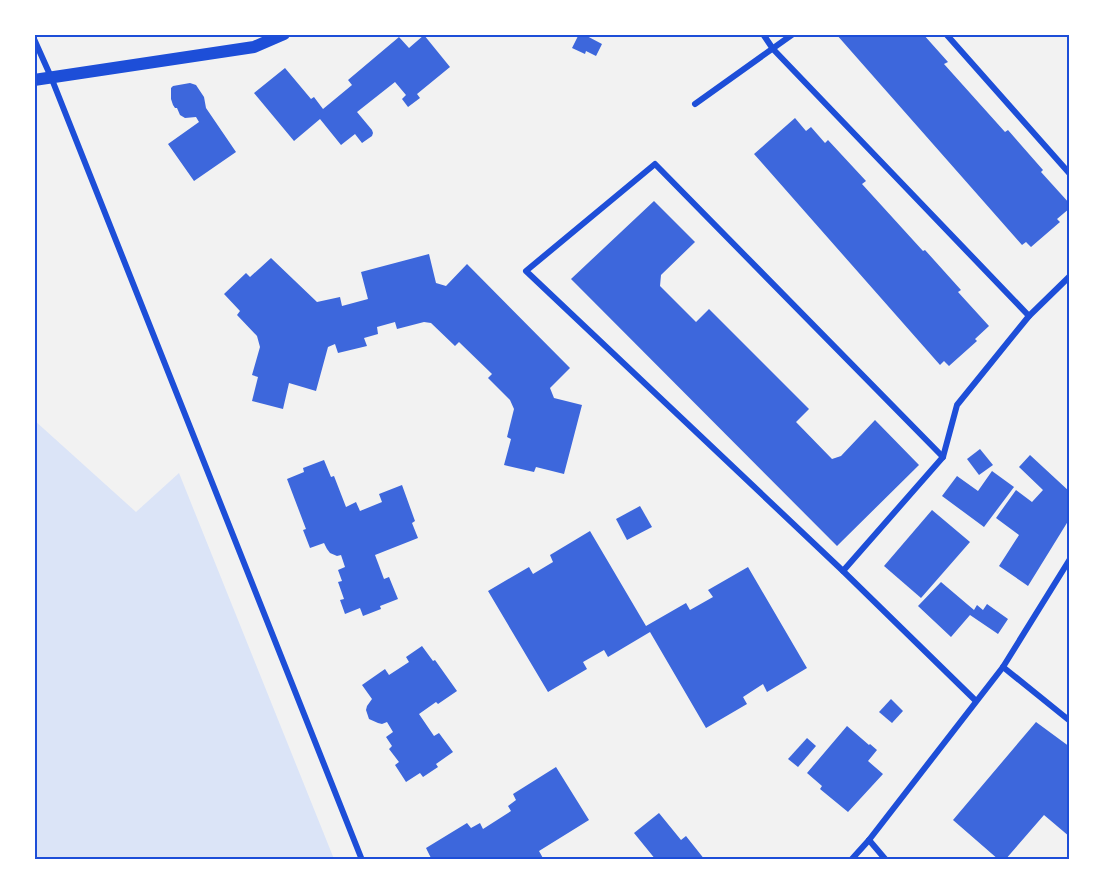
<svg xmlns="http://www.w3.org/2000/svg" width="1104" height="894" viewBox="0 0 1104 894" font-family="Quicksand,sans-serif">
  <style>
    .green { fill: #dbe4f7 }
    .building { fill: #3d67dc }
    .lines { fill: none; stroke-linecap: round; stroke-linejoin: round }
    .minor { stroke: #1d4ed8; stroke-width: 6 }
    .secondary { stroke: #1d4ed8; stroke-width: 12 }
    .neatline { fill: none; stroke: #1d4ed8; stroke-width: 2 }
  </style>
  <rect width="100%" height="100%" fill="#f2f2f2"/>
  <path class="green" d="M34,420L136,512L179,473L334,859H35Z"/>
  <g class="building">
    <path d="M579,34H583L602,44L596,56L586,51L585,54L572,48Z"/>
    <path d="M836,34H923L948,62L944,64L1005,132L1008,130L1043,170L1041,172L1070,204V208L1057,219L1060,222L1031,247L1026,242L1022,245Z"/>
    <path d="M424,35L450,67L417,94L420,98L408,107L402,99L406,95L395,82L357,112L372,130L373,133L372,136L362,143L355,134L341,145L320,119L294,141L254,93L285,68L311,99L314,97L323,109L352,85L348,80L399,37L409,48Z"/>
    <path d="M190,83L196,85L204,97L206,108L236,152L194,181L168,144L199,122L196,117L185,118L180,115L177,108H175L173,105L171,99V88L173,86Z"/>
    <path d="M795,118L806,131L811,127L825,143L828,140L866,181L862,184L923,251L925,250L961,290L958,292L989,326L975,339L977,341L949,366L944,361L940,365L754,154Z"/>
    <path d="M654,201L695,242L661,275L660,286L696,322L709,309L809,409L796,422L832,459L841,456L875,420L919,465L837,546L571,279Z"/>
    <path d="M429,254L436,283L446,286L467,264L570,368L550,388L554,398L582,405L564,474L536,467L534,472L504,465L511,439L507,437L514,409L510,400L488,378L492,374L459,342L455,346L431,323L424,322L397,329L395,322L377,327L378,334L364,338L367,346L338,353L335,344L328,347L316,391L289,383L283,409L252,401L258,377L252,375L260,347L257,336L237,315L240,311L224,294L246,273L250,277L271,258L317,302L340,297L342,306L368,299L361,272Z"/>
    <path d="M980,449L993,465L979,475L967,459Z"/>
    <path d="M1030,455L1070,492V518L1028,586L999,566L1019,535L996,518L1016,490L1032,502L1043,490L1019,467Z"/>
    <path d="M324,460L331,477L334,476L346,507L356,502L360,511L382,502L379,494L402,485L415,521L412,523L418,538L375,555L384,579L389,577L398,599L380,606L381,609L363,616L360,608L345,614L340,600L344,599L338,582L342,581L338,570L345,567L341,555L337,556L330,553L327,549L324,543L310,548L303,530L306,529L287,479L304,472L303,468Z"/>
    <path d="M992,471L1014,487L984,527L942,496L957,476L978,491Z"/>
    <path d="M640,506L652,527L627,540L616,519Z"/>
    <path d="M932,510L970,542L921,598L884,566Z"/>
    <path d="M590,531L646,626L686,603L690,610L713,597L708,590L748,567L807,668L767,692L763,684L743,697L747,704L706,728L650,632L608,657L604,650L583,662L587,669L548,692L488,591L529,567L533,574L553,562L550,555Z"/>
    <path d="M941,582L974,610L977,605L983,610L987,604L1008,619L998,634L970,615L951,637L918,606Z"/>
    <path d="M422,646L433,661L435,660L457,691L438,704L436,702L419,714L434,736L439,733L453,752L436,764L438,767L423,777L420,773L406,782L395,765L399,762L389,749L392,746L386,737L393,732L387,722L382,724L378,723L369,719L366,710L367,706L372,699L362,685L385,669L389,675L409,662L406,657Z"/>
    <path d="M891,699L903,711L892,723L879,712Z"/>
    <path d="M1036,722L1070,747V837L1044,815L1005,860H999L953,820Z"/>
    <path d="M847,726L869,745L870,744L877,750L868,761L883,774L848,812L820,789L822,786L807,773Z"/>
    <path d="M807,738L816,746L798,767L788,759Z"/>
    <path d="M556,767L589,820L539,851L544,860H432L426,848L467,823L471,828L480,823L483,829L511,811L508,806L516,800L513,794Z"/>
    <path d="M659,813L681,840L686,836L705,860H656L634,833Z"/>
  </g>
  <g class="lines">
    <g class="minor">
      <path d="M763,34L773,49L1029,316"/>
      <path d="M946,34L1070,174"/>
      <path d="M34,39L51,77L362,860"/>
      <path d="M695,104L793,34"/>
      <path d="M943,457L655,164L526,271L843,571L976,701"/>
      <path d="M843,571L943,457L957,405L1029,316L1070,276"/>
      <path d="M1003,667L1070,721"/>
      <path d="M869,840L886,860"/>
      <path d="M851,860L869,840L1003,667L1070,559"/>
    </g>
    <path class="secondary" d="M34,80L254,47L284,34"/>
  </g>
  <rect width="1104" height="894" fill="none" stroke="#ffffff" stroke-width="72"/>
  <rect x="36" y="36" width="1032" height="822" class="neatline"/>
</svg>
